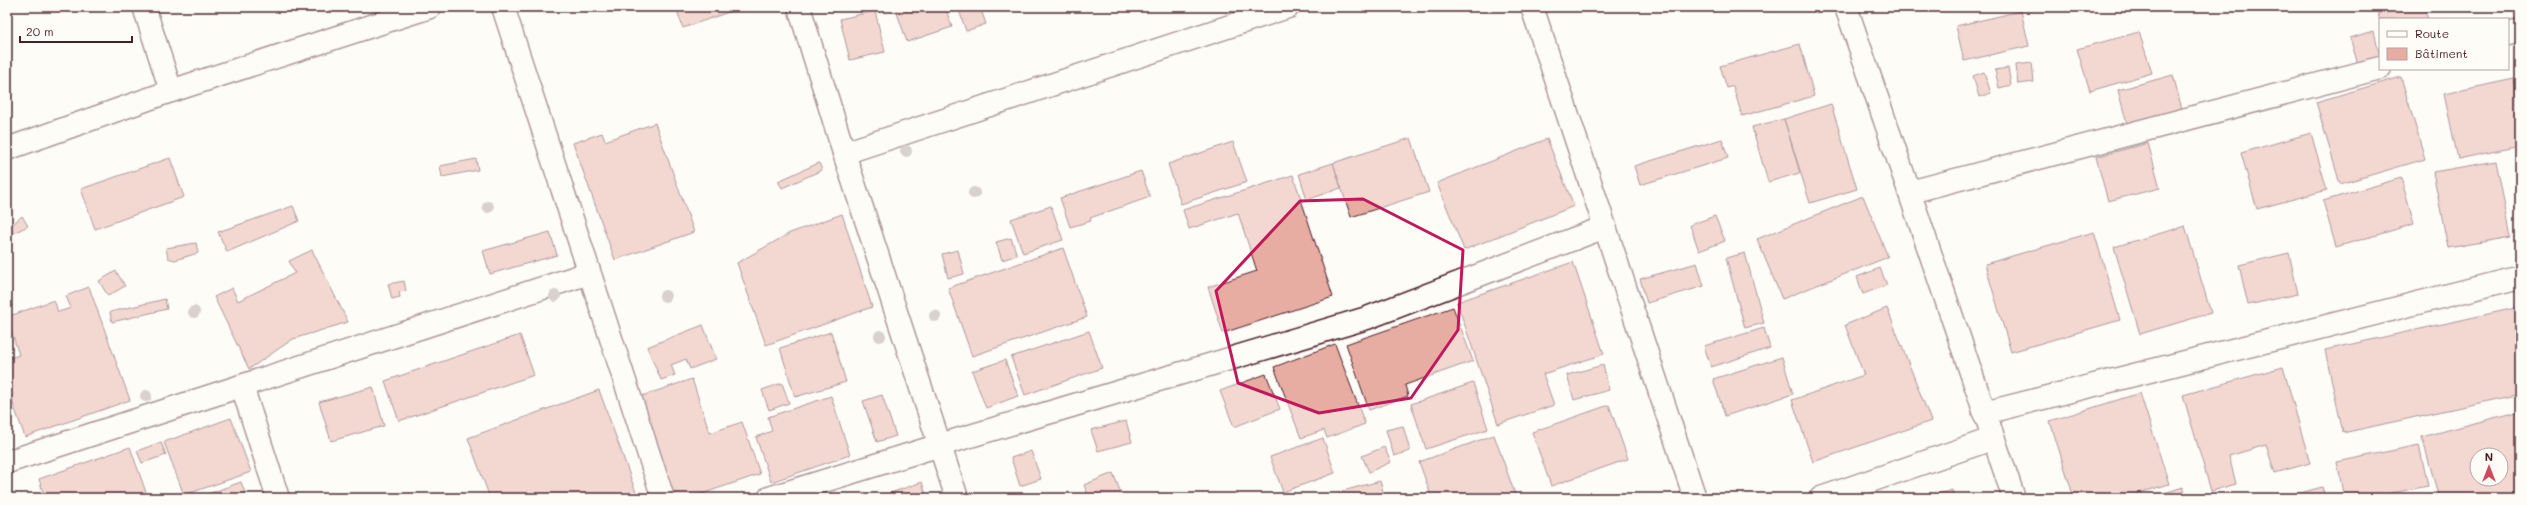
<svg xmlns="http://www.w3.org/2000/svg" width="2527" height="505" viewBox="0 0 2527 505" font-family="Mali,sans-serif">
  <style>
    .building { fill: #e7ada3; stroke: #4a1f2b; fill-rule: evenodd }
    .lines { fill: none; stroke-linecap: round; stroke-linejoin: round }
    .street-casing { stroke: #4a1f2b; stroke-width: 25 }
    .street { stroke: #fdfcf7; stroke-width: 22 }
    .tree { fill: #ac9e97 }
    .marked { fill: none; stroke: #c2185b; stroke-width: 3; stroke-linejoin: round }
  </style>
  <rect width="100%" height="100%" fill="#fdfcf7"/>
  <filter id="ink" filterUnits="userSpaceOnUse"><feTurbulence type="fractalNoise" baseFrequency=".025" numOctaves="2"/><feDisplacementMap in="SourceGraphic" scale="8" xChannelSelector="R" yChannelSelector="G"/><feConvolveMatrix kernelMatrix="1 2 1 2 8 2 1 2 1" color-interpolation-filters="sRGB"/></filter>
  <g filter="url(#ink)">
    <g class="building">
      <path d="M676,7H743L683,28Z"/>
      <path d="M895,7H945L952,27L907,42Z"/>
      <path d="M958,7H980L986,24L966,31Z"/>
      <path d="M2376,7H2424L2428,19H2380V21Z"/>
      <path d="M875,11L885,52L850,60L840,19Z"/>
      <path d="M2021,11L2029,46L1964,61L1956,26Z"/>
      <path d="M2374,31L2380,57L2358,64L2350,38Z"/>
      <path d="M2139,32L2152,73L2090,91L2077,49Z"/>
      <path d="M1800,44L1814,96L1742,116L1733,86L1727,88L1720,66Z"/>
      <path d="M2032,63L2034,82L2018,84L2016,65Z"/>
      <path d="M2008,68L2011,85L1999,88L1995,70Z"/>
      <path d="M1984,72L1991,93L1979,97L1973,76Z"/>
      <path d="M2173,75L2182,109L2127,124L2118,90Z"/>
      <path d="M2401,77L2425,159L2340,184L2316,102Z"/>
      <path d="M2514,79L2520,108V146L2458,159L2444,94Z"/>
      <path d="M1831,104L1857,189L1810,203L1784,119Z"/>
      <path d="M1784,119L1800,173L1768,182L1752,127Z"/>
      <path d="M655,123L694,232L615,260L573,143L602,133L605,141Z"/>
      <path d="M2311,133L2327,190L2257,209L2241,153Z"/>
      <path d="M1411,138L1429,192L1351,217L1333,163Z"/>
      <path d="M1547,139L1574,206L1464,250L1437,183Z"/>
      <path d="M1722,139L1728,158L1640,185L1634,166Z"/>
      <path d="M1233,142L1247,182L1181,204L1168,164Z"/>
      <path d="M2148,143L2160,188L2108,201L2096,157Z"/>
      <path d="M170,158L184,197L95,229L81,189Z"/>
      <path d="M476,159L478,170L442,177L440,166Z"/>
      <path d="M2496,161L2511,237L2448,248L2433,172Z"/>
      <path d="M819,163L822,170L782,188L778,181Z"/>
      <path d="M1333,163L1341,188L1307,200L1299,174Z"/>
      <path d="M1141,171L1150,197L1090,218L1091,221L1070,227L1060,198Z"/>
      <path d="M1293,175L1333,297L1223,333L1208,287L1257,271L1238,213L1189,229L1183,210Z"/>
      <path d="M2401,178L2414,224L2336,247L2323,201Z"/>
      <path d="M1863,196L1888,257L1782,299L1757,239Z"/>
      <path d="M293,206L299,221L227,252L218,232Z"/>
      <path d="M1051,206L1063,240L1023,253L1011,219Z"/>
      <path d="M842,214L872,307L766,345L737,263L790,233Z"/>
      <path d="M22,216L28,226L7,236V225L13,224Z"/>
      <path d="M1715,216L1725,241L1699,251L1690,225Z"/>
      <path d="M2185,226L2211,313L2140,334L2114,247Z"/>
      <path d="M550,232L557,255L490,274L483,251Z"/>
      <path d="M2094,232L2120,320L2011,352L1985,264Z"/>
      <path d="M1011,238L1017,255L1002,260L996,242Z"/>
      <path d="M196,243L198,253L175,260L168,258L166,248Z"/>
      <path d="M1063,248L1087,317L972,356L948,288Z"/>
      <path d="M312,250L348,322L293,339L249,369L214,297L232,288L238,301L295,273L289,261Z"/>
      <path d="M958,250L964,274L948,278L942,254Z"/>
      <path d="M1745,253L1764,323L1745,328L1726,258Z"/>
      <path d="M2289,253L2298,294L2248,305L2239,265Z"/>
      <path d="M1573,262L1604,354L1543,374L1554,405L1498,424L1457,302Z"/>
      <path d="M1697,263L1704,286L1647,303L1640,279Z"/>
      <path d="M1880,268L1887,285L1863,294L1857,277Z"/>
      <path d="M116,271L125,286L108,296L99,281Z"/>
      <path d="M404,281L406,291L399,292L400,297L392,299L388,284Z"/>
      <path d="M89,287L130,400L25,437L7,387V359L19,355L7,317L54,300L58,312L71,308L66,296Z"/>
      <path d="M165,299L167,309L112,322L110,312Z"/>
      <path d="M1453,307L1473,361L1405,385L1408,396L1369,410L1346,344Z"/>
      <path d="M2520,307V394L2343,433L2325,350Z"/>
      <path d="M1887,308L1931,421L1813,462L1792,400L1864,375L1845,325Z"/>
      <path d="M703,325L716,359L690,369L686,359L671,365L675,375L661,380L647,347Z"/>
      <path d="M1764,328L1770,348L1711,367L1704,346Z"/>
      <path d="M1089,331L1102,368L1025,395L1011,357Z"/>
      <path d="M831,332L846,382L795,397L780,348Z"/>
      <path d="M520,335L534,375L399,421L385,381Z"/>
      <path d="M1335,344L1365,424L1327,438L1324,430L1301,438L1274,367Z"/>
      <path d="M1782,357L1793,394L1725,416L1713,379Z"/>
      <path d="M1005,360L1018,396L986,408L972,371Z"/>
      <path d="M1603,365L1609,390L1574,400L1567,375Z"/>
      <path d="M2283,367L2310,463L2275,473L2266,445L2229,456L2236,484L2211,491L2183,395Z"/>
      <path d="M1266,374L1280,409L1234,427L1220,391Z"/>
      <path d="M692,379L710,433L742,422L760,474L690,498H674L639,397Z"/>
      <path d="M782,383L789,403L769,410L762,390Z"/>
      <path d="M1473,383L1488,429L1426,449L1411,404Z"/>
      <path d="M373,387L384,426L331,441L319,402Z"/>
      <path d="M599,390L638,498H490L468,438Z"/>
      <path d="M2140,393L2169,484L2123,498H2074L2050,421Z"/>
      <path d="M882,395L896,436L877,442L863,401Z"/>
      <path d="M831,396L850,455L771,482L756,437L772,431L768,417Z"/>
      <path d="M1609,405L1628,459L1551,486L1532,432Z"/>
      <path d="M2520,411V498H2439L2422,437ZM2477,455H2501V479H2477Z"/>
      <path d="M231,418L251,472L184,495L164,442Z"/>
      <path d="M1126,421L1132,442L1098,451L1091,430Z"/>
      <path d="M1403,426L1410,451L1394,456L1386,430Z"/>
      <path d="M1494,435L1516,497L1432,498L1419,462Z"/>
      <path d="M1323,438L1335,473L1283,492L1270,457Z"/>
      <path d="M161,442L166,455L142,463L137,451Z"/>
      <path d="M2419,445L2428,486L2366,498H2344L2337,462Z"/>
      <path d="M130,447L148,498H45L39,479Z"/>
      <path d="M1384,447L1391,462L1369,472L1362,456Z"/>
      <path d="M1031,451L1041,479L1020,486L1011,458Z"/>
      <path d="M1113,473L1123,498H1089L1084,485Z"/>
      <path d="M1380,481L1385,498H1341L1339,492Z"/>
      <path d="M241,482L247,498H197Z"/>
      <path d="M922,482L927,498H876Z"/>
      <path d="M2183,487L2187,498H2149Z"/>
      <path d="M2322,487L2326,498H2282Z"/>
      <path d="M1952,490L1954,498H1925Z"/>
    </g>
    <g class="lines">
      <g class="street-casing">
        <g id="street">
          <path d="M144,7L171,91"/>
          <path d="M503,7L663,498"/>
          <path d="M799,7L844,153L957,498"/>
          <path d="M1532,7L1695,498"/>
          <path d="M1846,7L2014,498"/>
          <path d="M2508,34L2520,31"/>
          <path d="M7,149L171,91L430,7"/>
          <path d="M844,153L1288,7"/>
          <path d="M1910,192L2380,68"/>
          <path d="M242,386L278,498"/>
          <path d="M1984,413L2520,277"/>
          <path d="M7,462L589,273"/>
          <path d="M769,498L940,445L1367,318L1605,227"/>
          <path d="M1821,498L1992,439"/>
        </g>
      </g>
      <use href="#street" class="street"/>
    </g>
    <g class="tree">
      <circle cx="906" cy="151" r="6"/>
      <circle cx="974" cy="193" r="6"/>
      <circle cx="488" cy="207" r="6"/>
      <circle cx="555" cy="296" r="6"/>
      <circle cx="665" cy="296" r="6"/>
      <circle cx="194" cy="312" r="6"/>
      <circle cx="935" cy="316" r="6"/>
      <circle cx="880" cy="336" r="6"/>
      <circle cx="146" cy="396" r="6"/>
    </g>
  </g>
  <path d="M0 0H2527V505H0ZM1363,199L1463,250L1458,330L1411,398L1319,413L1238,383L1216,291L1300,201Z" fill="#fdfcf7" fill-opacity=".55" fill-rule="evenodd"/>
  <path class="marked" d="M1363,199L1463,250L1458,330L1411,398L1319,413L1238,383L1216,291L1300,201Z"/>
  <rect width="2527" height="505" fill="none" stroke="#fdfcf7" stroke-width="24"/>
  <rect x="12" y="12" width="2503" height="481" fill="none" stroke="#4a1f2b" stroke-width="1.5" filter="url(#ink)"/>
  <rect x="2379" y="18" width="130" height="52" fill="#fdfcf7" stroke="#b5a4a5"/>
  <rect x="2387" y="31" width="20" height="6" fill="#fdfcf7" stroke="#b5a4a5"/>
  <text x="2415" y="38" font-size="12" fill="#4a1f2b">Route</text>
  <rect x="2387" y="48" width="20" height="12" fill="#e7ada3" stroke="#b5a4a5"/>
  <text x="2415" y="58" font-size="12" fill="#4a1f2b">Bâtiment</text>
  <g transform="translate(2489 467)"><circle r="19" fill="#fdfcf7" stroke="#b5a4a5"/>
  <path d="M0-3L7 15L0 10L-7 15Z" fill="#d1495b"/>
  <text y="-6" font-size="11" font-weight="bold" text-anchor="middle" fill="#4a1f2b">N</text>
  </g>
  <path d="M20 36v6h112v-6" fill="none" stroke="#4a1f2b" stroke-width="2"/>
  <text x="26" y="36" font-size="12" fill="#4a1f2b" stroke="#fdfcf7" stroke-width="3" paint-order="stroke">20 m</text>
</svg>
